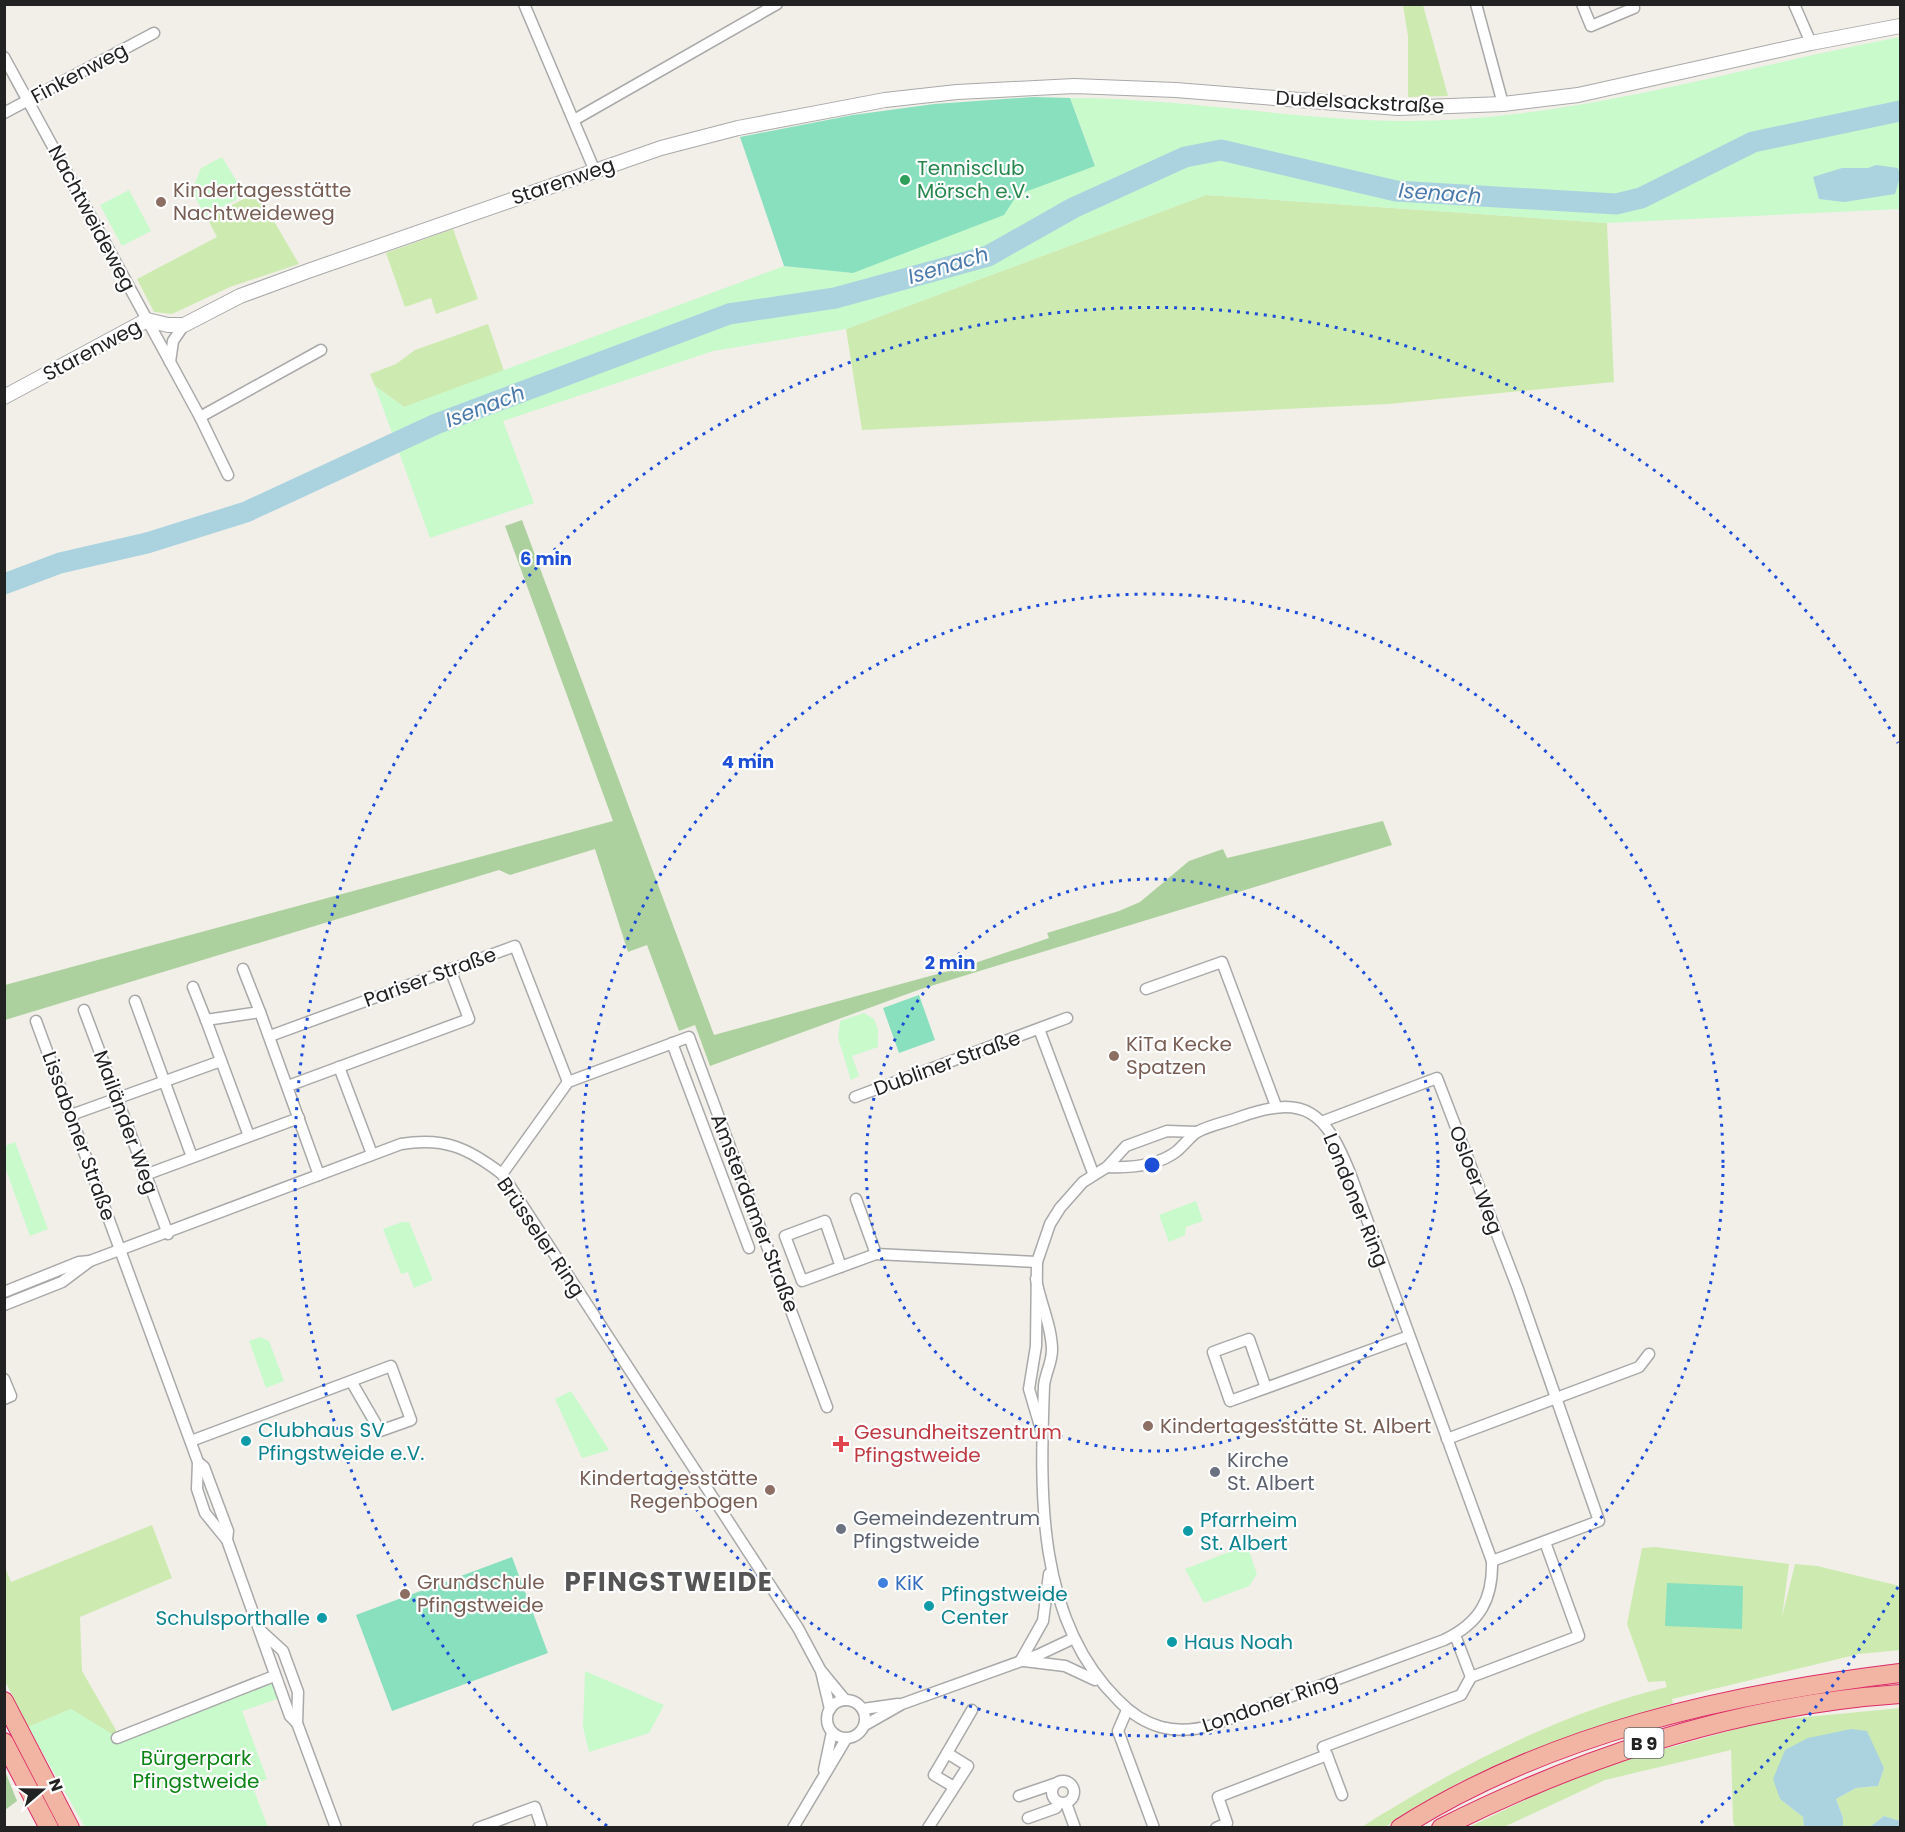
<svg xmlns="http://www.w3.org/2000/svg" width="1905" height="1832" viewBox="0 0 1905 1832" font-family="Poppins,sans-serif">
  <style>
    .grass { fill: #cdebb0 }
    .forest { fill: #add19e }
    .park { fill: #c8facc }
    .pitch { fill: #88e0be }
    .water { fill: #aad3df }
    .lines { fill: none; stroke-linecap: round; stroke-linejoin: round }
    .river { stroke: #aad3df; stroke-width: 21 }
    .minor-casing { stroke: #a9a9a9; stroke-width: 13 }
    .tertiary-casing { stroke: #a9a9a9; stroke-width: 16 }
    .trunk-casing { stroke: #dc2a67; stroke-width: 20 }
    .minor { stroke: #fff; stroke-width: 10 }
    .tertiary { stroke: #fff; stroke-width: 14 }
    .trunk { stroke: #f2b4a3; stroke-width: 18 }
    .ring { fill: none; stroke: #1d4ed8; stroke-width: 3; stroke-dasharray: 3 6 }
    .leisure-dot { fill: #2e9e5b; stroke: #fff; stroke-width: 2 }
    .education-dot { fill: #8d6e63; stroke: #fff; stroke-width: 2 }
    .culture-dot { fill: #0f9aa8; stroke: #fff; stroke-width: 2 }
    .health-dot { fill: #e0444e; stroke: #fff; stroke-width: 2 }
    .worship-dot { fill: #6b7280; stroke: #fff; stroke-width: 2 }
    .shop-dot { fill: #3f7fe0; stroke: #fff; stroke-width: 2 }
    .labels { text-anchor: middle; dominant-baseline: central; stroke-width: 4.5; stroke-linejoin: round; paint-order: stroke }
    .shield { fill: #fff; stroke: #646464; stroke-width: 1.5 }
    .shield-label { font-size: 18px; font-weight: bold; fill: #222 }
    .street-label { font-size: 20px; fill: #222; stroke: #fff }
    .leisure-label { font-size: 20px; fill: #27864d; stroke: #fff; text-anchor: start }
    .education-label { font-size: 20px; fill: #785e54; stroke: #fff; text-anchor: start }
    .culture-label { font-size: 20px; fill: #0d838f; stroke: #fff; text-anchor: start }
    .health-label { font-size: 20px; fill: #be3a42; stroke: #fff; text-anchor: start }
    .worship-label { font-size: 20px; fill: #5b616d; stroke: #fff; text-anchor: start }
    .shop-label { font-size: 20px; fill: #366cbe; stroke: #fff; text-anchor: start }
    .park-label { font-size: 20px; fill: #0c8416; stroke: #fff }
    .water-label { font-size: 21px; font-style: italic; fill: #4a7aab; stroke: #fff }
    .district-label { font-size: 26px; font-weight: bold; letter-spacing: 1.5px; fill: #555; stroke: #fff }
    .centre { fill: #1d4ed8; stroke: #fff; stroke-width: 3 }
    .ring-label { font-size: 18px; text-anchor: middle; font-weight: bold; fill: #1d4ed8; stroke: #fff; stroke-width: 4.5; stroke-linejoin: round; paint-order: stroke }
  </style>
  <rect width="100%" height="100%" fill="#f2efe9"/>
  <g class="grass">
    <path d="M1403,5H1423L1448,96L1408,97V36Z"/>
    <path d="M257,192L299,264L230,287L172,314L154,312L137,279L217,237L207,218Z"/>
    <path d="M1206,195L1607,223L1614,382L1389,404L862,430L846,329Z"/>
    <path d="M453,229L478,299L436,314L431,298L405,307L386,253Z"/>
    <path d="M488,324L504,371L404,407L375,386L370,374L396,364L415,350Z"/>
    <path d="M152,1525L172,1578L80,1617L82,1671L116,1730L117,1738L71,1709L28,1727L5,1681L4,1565L11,1582Z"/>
    <path d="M1655,1547L1789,1564L1782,1617L1795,1564L1817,1566L1900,1586V1650L1859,1654L1672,1699L1673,1703L1559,1740L1460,1782L1385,1827L1360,1828C1455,1768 1557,1714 1667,1687L1665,1681L1648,1682L1627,1624L1642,1548Z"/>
    <path d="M1900,1708V1821L1884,1816L1870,1827H1843V1818L1836,1799L1856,1788L1878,1786L1884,1768L1780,1799L1803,1817L1804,1827H1735L1733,1821L1731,1750L1605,1780L1504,1827L1467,1828L1583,1772L1764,1721Z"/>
  </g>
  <g class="forest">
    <path d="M522,520L714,1035L963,967L1049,938L1047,933L1119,911L1140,902L1189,861L1223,849L1227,858L1383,821L1392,845L921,989L710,1066L695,1025L679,1031L647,945L628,952L595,849L510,875L499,870L5,1020V985L613,821L505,526Z"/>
    <path d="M5,1771L17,1801L5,1810H4Z"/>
  </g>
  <g class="park">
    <path d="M1900,37V209L1607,223L1206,195L846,329L713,351L503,421L534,503L430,538L375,386L404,407L784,266L853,273L1017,195L1095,165L1070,98C1182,98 1293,120 1405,121C1573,121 1736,68 1900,37Z"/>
    <path d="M222,157L245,195L205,216L192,191L201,168Z"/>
    <path d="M129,190L151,231L122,246L100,205Z"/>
    <path d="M864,1013L874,1019L878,1029V1047L852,1056L859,1076L851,1080L838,1038L840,1021Z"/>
    <path d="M15,1142L48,1229L30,1236L5,1167V1146Z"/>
    <path d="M1196,1201L1203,1221L1186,1227L1185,1235L1169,1242L1159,1215Z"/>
    <path d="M402,1222H409L433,1280L414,1288L408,1272L401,1274L383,1229Z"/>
    <path d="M260,1337L269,1341L284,1381L266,1388L249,1341Z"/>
    <path d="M571,1391L609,1450L582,1458L555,1399Z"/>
    <path d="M1247,1545L1257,1574L1249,1586L1204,1603L1185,1569Z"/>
    <path d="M585,1671L664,1705L649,1733L589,1752L583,1727Z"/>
    <path d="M274,1683L280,1698L242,1711L267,1779L252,1785L268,1827H85L28,1727L71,1709L117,1737Z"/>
  </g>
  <g class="pitch">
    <path d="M1033,97L1070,98L1095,166L1017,195L1004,215L853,273L784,266L740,137L853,115L934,104Z"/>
    <path d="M919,995L935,1040L899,1053L883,1008Z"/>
    <path d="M512,1557L548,1653L392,1711L356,1615Z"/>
    <path d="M1667,1583L1743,1586L1742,1629L1665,1626Z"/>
  </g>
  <g class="water">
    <path d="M1876,165L1898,168L1900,177L1895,194L1844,202L1819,199L1813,177L1842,168H1868Z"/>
    <path d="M1851,1729L1867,1731L1884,1768L1878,1786L1856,1788L1836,1799L1843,1818V1827H1804L1803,1817L1780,1799L1773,1779L1785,1750L1808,1738Z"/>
    <path d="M1884,1816L1900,1821V1827H1870Z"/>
  </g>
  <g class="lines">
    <path class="river" d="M4,584L60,563L147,543L246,512L436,424L729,314L835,298L988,256L1073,208L1185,157L1221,150L1396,191L1616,204L1641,198L1753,142L1900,111"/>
    <g class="minor-casing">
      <g id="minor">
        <path d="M524,4L594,169"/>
        <path d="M1476,4L1503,104"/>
        <path d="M1582,4L1591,26L1634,8L1632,4"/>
        <path d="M1794,4L1811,43"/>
        <path d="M4,57L200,417L228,475"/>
        <path d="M4,113L154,33"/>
        <path d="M574,120L777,4"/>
        <path d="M170,362L173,341L184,325"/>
        <path d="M200,417L321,350"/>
        <path d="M193,987L206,1020L260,1012L243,969"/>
        <path d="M1146,989L1222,962L1276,1106"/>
        <path d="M135,1001L192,1157"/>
        <path d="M84,1010L168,1234"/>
        <path d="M260,1012L319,1175"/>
        <path d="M206,1020L249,1136"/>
        <path d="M36,1021L198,1462L197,1489L205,1513L227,1540L290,1716L297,1723"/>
        <path d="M1039,1029L1093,1173"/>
        <path d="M270,1036L515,946L568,1082L502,1174"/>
        <path d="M672,1043L749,1248"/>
        <path d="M339,1067L372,1154"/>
        <path d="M568,1082L689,1037L827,1407"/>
        <path d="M288,1086L469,1019L450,969"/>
        <path d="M855,1097L1067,1018"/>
        <path d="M71,1115L221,1061"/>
        <path d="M1324,1121L1437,1078L1518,1289L1599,1521L1492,1561"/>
        <path d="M145,1175L299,1118"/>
        <path d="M856,1199L876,1254"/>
        <path d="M841,1267L825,1221L785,1236L802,1281L876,1254L1037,1262"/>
        <path d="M1036,1279C1040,1302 1052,1327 1052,1350C1052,1363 1045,1374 1044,1386C1040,1493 1036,1619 1118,1700C1145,1728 1175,1736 1213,1725L1444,1640C1480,1623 1493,1599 1492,1561L1350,1173C1326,1113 1306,1093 1240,1117C1227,1122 1210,1125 1197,1132C1190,1137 1184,1145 1177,1151C1158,1166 1130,1168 1107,1167"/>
        <path d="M4,1292L79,1262L90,1261L401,1144C445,1137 468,1148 502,1174L798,1628L821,1671L830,1709"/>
        <path d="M4,1305L62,1282L90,1261"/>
        <path d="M4,1379L11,1396L4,1399"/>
        <path d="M1266,1388L1249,1339L1213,1352L1230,1401L1409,1336"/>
        <path d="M1042,1433L1029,1389L1036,1346L1037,1262L1050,1224L1060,1208L1083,1182L1107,1167L1126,1146L1167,1131L1197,1132"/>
        <path d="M1447,1439L1639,1367L1649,1354"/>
        <path d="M191,1441L391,1366L411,1420L380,1431L351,1381"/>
        <path d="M198,1462L204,1467L228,1531L227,1540"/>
        <path d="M260,1630L283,1651L298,1692L297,1723L336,1828"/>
        <path d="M1455,1635L1471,1677"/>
        <path d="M1021,1660L1043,1621L1049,1574"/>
        <path d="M1024,1661L1065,1666L1095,1680"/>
        <path d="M822,1672L845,1700"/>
        <circle cx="846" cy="1719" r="19"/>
        <path d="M863,1709L898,1704"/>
        <path d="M1127,1710L1118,1731L1154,1828"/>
        <path d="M865,1725L902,1704L1038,1655L1072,1639"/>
        <path d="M117,1738L274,1676"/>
        <path d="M947,1753L972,1710"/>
        <path d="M1327,1755L1342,1795"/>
        <path d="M824,1770L832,1732"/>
        <circle cx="1063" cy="1792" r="11"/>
        <path d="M1019,1796L1054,1784"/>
        <path d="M1066,1803L1075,1828"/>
        <path d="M1028,1818L1056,1808L1059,1803"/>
        <path d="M478,1828L535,1807L542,1828"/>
        <path d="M793,1828L846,1739"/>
        <path d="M928,1828L968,1766L947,1753L934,1775L954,1787"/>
        <path d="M1216,1828L1227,1823L1218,1797L1327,1755L1323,1747L1461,1695L1471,1677L1579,1636L1545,1542"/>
      </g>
    </g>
    <g class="tertiary-casing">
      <path id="tertiary" d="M4,397L147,320L168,325H184L240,296L308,271L661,148L738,128L885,100L957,92L1074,86L1176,90L1398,108L1503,104L1578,95L1811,43L1900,26"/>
    </g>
    <g class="trunk-casing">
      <g id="trunk">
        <path d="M4,1701L70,1828"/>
        <path d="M4,1742L49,1828"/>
        <path d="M1400,1828C1550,1733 1727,1694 1900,1673"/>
        <path d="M1441,1828C1586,1755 1738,1705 1900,1694"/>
      </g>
    </g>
    <use href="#minor" class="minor"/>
    <use href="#tertiary" class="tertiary"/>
    <use href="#trunk" class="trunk"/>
  </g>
  <g class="ring">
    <circle cx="1152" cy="1165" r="286"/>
    <circle cx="1152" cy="1165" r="571"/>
    <path d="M1898 1587A857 857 0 0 1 1697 1826M607 1826A857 857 0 1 1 1898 743"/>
  </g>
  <circle class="leisure-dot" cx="905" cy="180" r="6"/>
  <g class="education-dot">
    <circle cx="161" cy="202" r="6"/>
    <circle cx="1114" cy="1056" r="6"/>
    <circle cx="1148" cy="1426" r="6"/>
    <circle cx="770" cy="1490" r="6"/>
    <circle cx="405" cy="1594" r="6"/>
  </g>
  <g class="culture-dot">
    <circle cx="246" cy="1441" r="6"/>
    <circle cx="1188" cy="1531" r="6"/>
    <circle cx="929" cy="1606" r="6"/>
    <circle cx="322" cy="1618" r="6"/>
    <circle cx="1172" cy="1642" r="6"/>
  </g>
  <path class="health-dot" d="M838 1435h6v6h6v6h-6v6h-6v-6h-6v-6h6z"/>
  <g class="worship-dot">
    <circle cx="1215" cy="1472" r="6"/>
    <circle cx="841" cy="1529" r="6"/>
  </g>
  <circle class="shop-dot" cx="883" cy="1583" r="6"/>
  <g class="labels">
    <rect class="shield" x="1624.5" y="1728" width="39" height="30" rx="4.5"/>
    <g class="shield-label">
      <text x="1644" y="1743">B 9</text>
    </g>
    <g class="street-label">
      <text transform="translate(79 73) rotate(-28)">Finkenweg</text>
      <text transform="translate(1360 102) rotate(3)">Dudelsackstraße</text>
      <text transform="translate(563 181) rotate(-19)">Starenweg</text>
      <text transform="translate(92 218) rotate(62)">Nachtweideweg</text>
      <text transform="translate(92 350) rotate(-28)">Starenweg</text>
      <text transform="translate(430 977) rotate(-20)">Pariser Straße</text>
      <text transform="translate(947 1063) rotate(-20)">Dubliner Straße</text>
      <text transform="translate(126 1122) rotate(70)">Mailänder Weg</text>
      <text transform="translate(79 1136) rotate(70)">Lissaboner Straße</text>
      <text transform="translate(1476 1180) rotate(69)">Osloer Weg</text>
      <text transform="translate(1356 1200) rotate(68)">Londoner Ring</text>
      <text transform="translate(755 1213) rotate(69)">Amsterdamer Straße</text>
      <text transform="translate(541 1237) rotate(56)">Brüsseler Ring</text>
      <text transform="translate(1270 1703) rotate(-19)">Londoner Ring</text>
    </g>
    <g class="leisure-label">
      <text x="917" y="168">Tennisclub<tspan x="917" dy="23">Mörsch e.V.</tspan></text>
    </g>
    <g class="education-label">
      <text x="173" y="190">Kindertagesstätte<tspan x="173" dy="23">Nachtweideweg</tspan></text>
      <text x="1126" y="1044">KiTa Kecke<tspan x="1126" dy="23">Spatzen</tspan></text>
      <text x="1160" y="1426">Kindertagesstätte St. Albert</text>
      <text x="758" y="1478" text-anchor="end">Kindertagesstätte<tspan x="758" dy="23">Regenbogen</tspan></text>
      <text x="417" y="1582">Grundschule<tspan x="417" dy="23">Pfingstweide</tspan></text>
    </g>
    <g class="culture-label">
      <text x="258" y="1430">Clubhaus SV<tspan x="258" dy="23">Pfingstweide e.V.</tspan></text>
      <text x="1200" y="1520">Pfarrheim<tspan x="1200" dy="23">St. Albert</tspan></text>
      <text x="941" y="1594">Pfingstweide<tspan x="941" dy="23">Center</tspan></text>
      <text x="310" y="1618" text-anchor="end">Schulsporthalle</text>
      <text x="1184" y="1642">Haus Noah</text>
    </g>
    <g class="health-label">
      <text x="854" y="1432">Gesundheitszentrum<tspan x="854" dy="23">Pfingstweide</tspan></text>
    </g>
    <g class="worship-label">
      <text x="1227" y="1460">Kirche<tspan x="1227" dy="23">St. Albert</tspan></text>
      <text x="853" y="1518">Gemeindezentrum<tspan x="853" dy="23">Pfingstweide</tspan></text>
    </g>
    <g class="shop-label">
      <text x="895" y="1583">KiK</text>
    </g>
    <g class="park-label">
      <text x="196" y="1758">Bürgerpark<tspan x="196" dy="23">Pfingstweide</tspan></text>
    </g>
    <g class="water-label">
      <text transform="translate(1440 193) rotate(4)">Isenach</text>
      <text transform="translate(948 265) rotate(-17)">Isenach</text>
      <text transform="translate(485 406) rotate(-21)">Isenach</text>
    </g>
    <g class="district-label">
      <text x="669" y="1582">PFINGSTWEIDE</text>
    </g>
  </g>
  <circle cx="1152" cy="1165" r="9" class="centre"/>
  <g class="ring-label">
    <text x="546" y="565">6 min</text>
    <text x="748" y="768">4 min</text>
    <text x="950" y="969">2 min</text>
  </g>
  <rect width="1905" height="1832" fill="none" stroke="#222222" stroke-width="12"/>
  <g transform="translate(42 1790) rotate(70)" stroke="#ffffff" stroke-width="4.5" paint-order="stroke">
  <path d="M0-4.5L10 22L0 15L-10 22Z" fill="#222222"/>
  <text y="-9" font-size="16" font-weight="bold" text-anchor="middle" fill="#222222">N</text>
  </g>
</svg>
